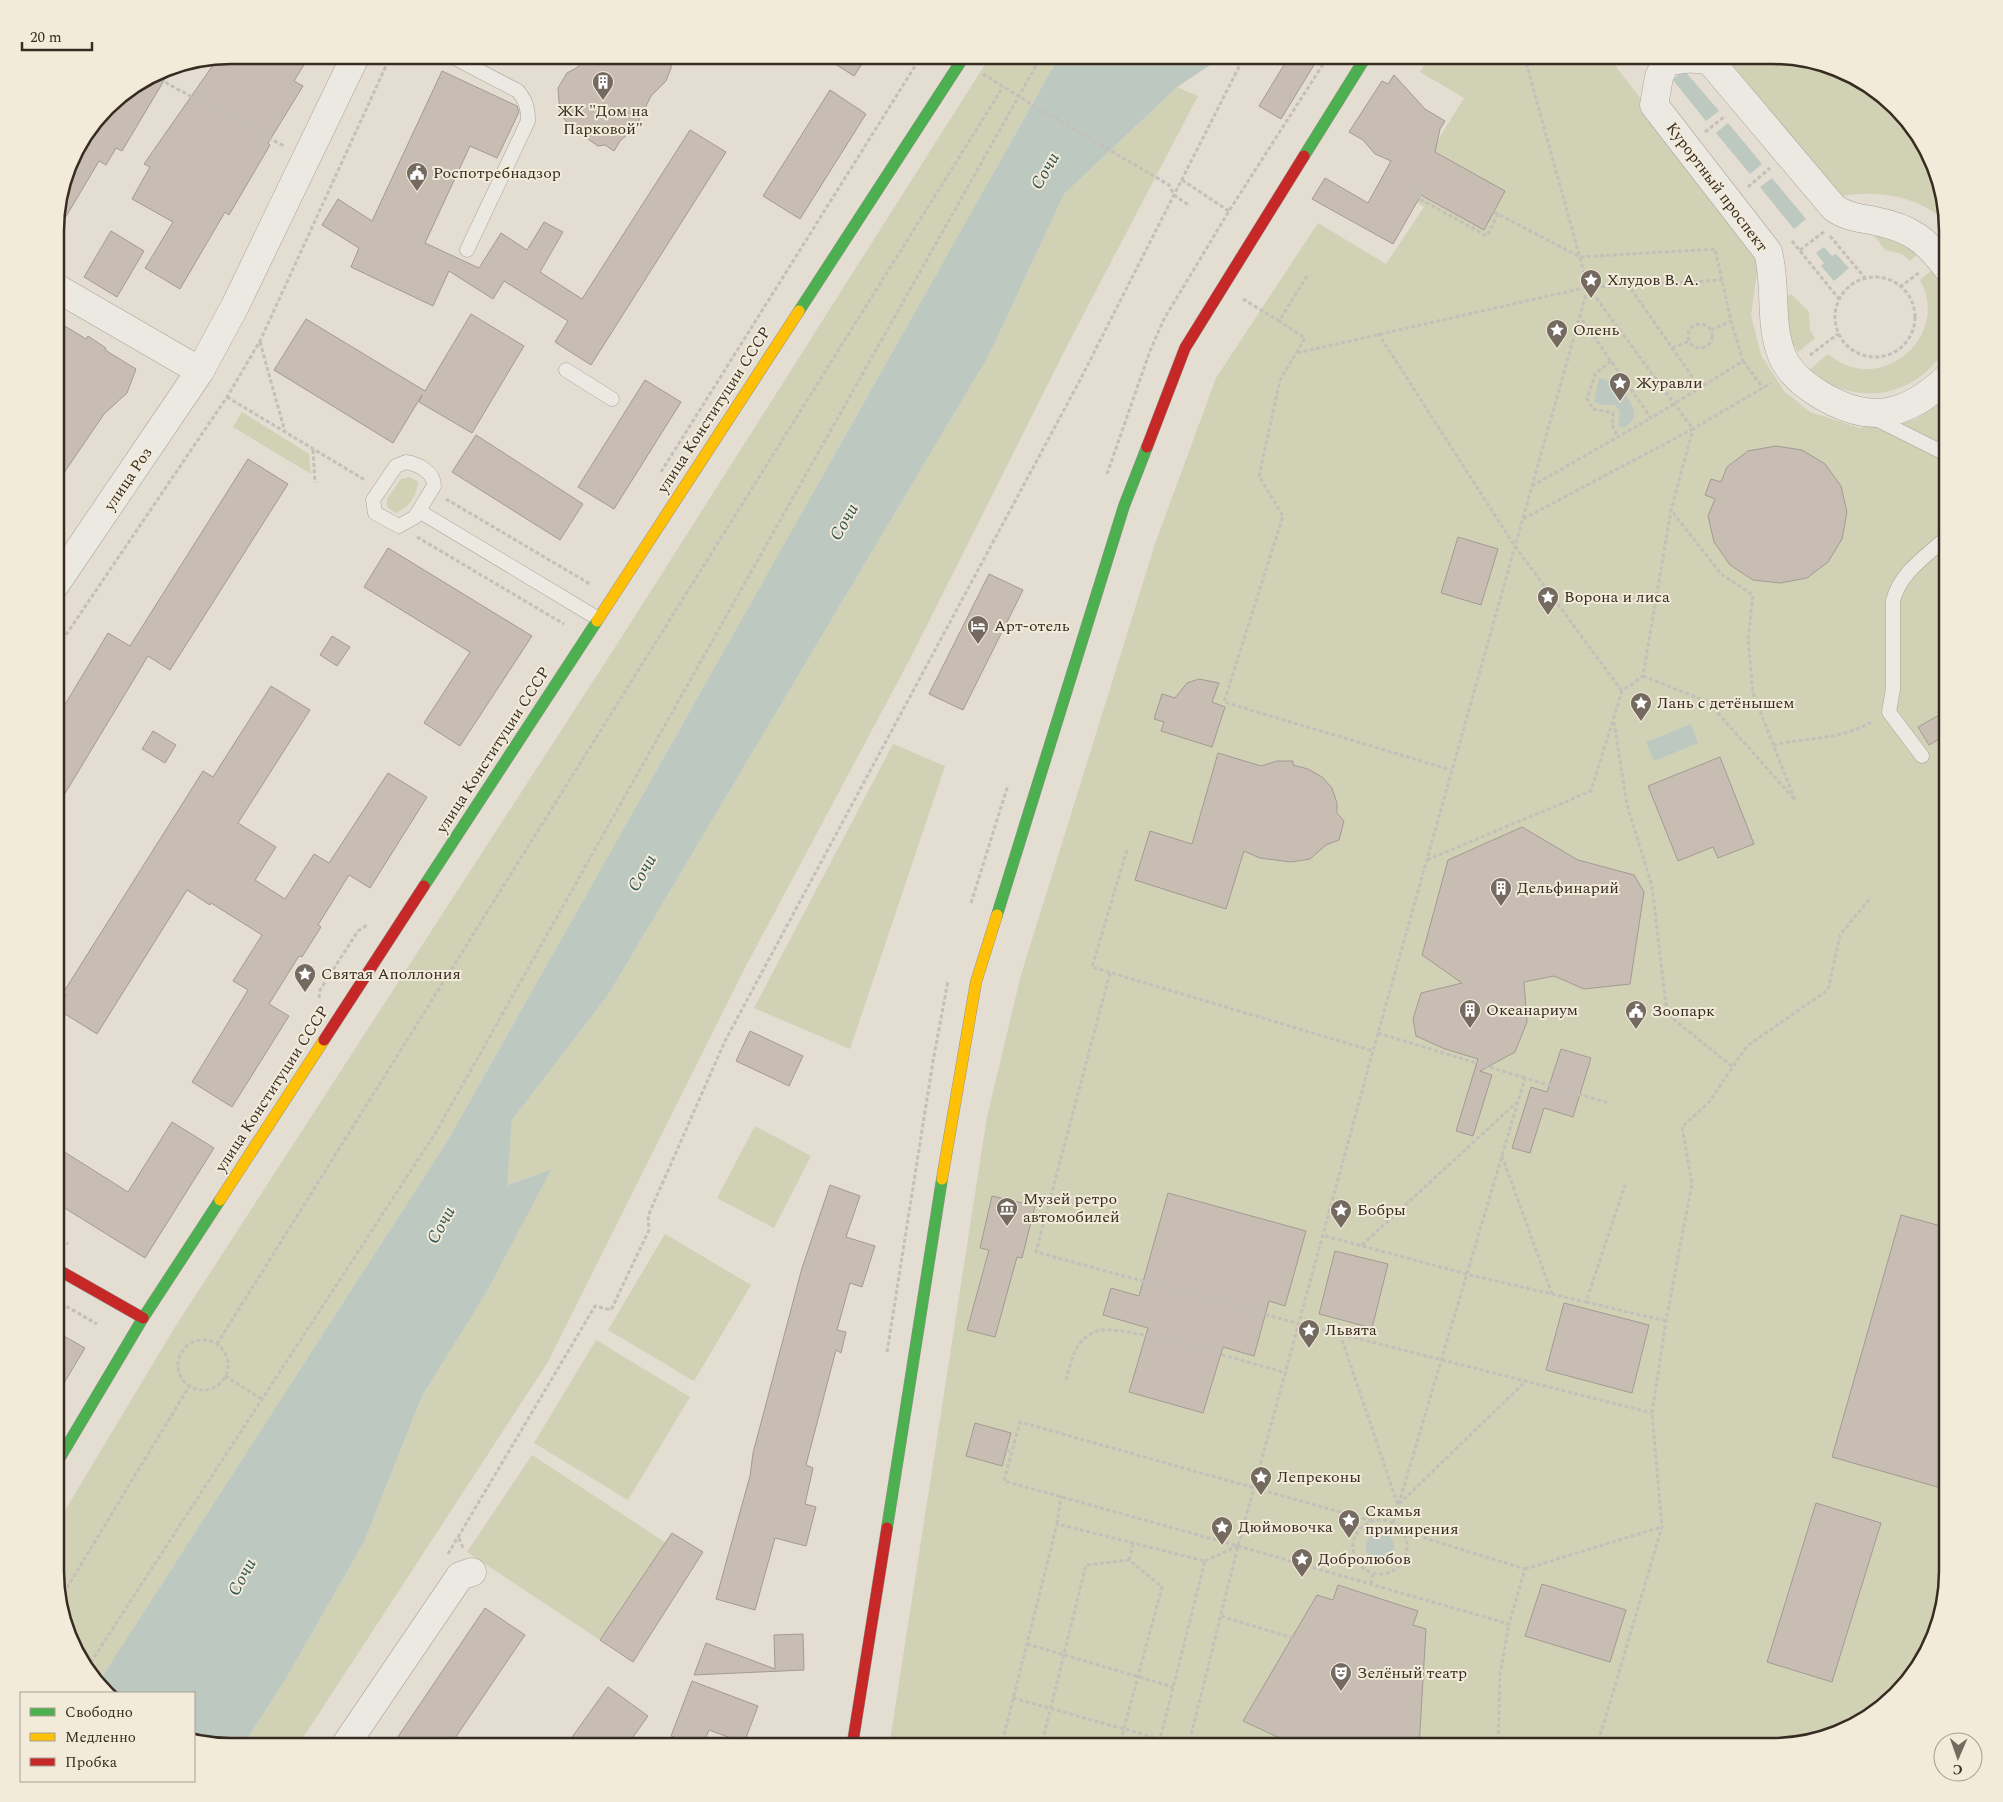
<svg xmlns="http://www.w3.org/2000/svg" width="2003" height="1802" viewBox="0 0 2003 1802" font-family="Spectral,serif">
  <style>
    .green { fill: #d1d1b6 }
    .water { fill: #bcc8c0 }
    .building { fill: #c7bdb3; stroke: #a39a91 }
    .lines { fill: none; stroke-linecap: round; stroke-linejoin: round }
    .lane-casing { stroke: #a9a39a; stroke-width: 15 }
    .street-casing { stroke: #a9a39a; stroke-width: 29 }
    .fast-casing { stroke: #99928a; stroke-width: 12 }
    .slow-casing { stroke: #99928a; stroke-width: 12 }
    .jam-casing { stroke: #99928a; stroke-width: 12 }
    .path { stroke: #c4c0b9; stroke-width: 3; stroke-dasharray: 4 2.5; stroke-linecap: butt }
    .lane { stroke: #ece9e2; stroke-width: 14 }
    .street { stroke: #ece9e2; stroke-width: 28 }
    .fast { stroke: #4caf50; stroke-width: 11 }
    .slow { stroke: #ffc107; stroke-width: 11 }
    .jam { stroke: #c62828; stroke-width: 11 }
    .labels { text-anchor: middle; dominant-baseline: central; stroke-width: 4; stroke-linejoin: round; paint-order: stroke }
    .poi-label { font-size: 16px; fill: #382c22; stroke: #f2ebda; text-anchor: start }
    .street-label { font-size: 16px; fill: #382c22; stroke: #f2ebda }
    .water-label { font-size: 18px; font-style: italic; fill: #335553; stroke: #f2ebda }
    .rim { fill: none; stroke: #382c22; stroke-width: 2.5 }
  </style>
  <rect width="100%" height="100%" fill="#e3ddd2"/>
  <g class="green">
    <path d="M991,55H1060L448,1140L98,1683L73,1648L55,1582V1527L175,1327L623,635Z"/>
    <path d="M1430,55H1607L1762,256L1757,272L1751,315L1761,355L1784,391L1810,412L1860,428L1915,420L1948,394V1582L1934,1638L1897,1695L1839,1733L1772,1747H889L987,1117L1021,975L1155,544L1216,378L1318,223L1386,264L1424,207L1404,195L1464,98L1420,72Z"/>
    <path d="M1721,55H1772L1839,69L1896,106L1934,164L1946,222C1918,195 1874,189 1838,197Z"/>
    <path d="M1177,87L1198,96L1068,344L911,657L747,964L548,1362L297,1747H242L288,1675L364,1542L422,1396L486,1293L550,1171L506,1185L512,1120L608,995L989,355L1064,194Z"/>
    <path d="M1870,230L1926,247L1910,261L1902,254L1885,250Z"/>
    <path d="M1940,264C1942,269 1946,275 1948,281C1950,289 1949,336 1947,343C1944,352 1937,361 1930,368C1897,402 1845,401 1809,370L1828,354C1878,398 1952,338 1920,280Z"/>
    <path d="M1791,294L1809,312L1810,330L1815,338L1798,352L1790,339L1783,301Z"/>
    <path d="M242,412L309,454L311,474L233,427Z"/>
    <path d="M410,477L418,482C417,496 409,507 396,513L387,507V499L401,479Z"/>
    <path d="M893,744L945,766L850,1049L754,1008Z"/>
    <path d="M755,1126L811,1156L774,1228L717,1198Z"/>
    <path d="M665,1234L751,1285L694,1381L608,1330Z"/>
    <path d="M596,1340L690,1397L628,1500L534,1443Z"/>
    <path d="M532,1455L666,1543L600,1640L467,1552Z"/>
  </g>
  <g class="water">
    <path d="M1060,55H1217L1213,63L1177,87L1064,194L989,355L608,995L512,1120L507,1185L551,1170L486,1293L422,1396L364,1542L288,1675L242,1747L194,1740V1693H105L98,1683L448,1140Z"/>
    <path d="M1684,70L1719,111L1706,121L1673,80Z"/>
    <path d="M1728,123L1762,164L1750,174L1716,133Z"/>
    <path d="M1772,178L1806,219L1794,229L1760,187Z"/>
    <path d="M1824,247L1832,256L1836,254L1849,268L1834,281L1821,266L1824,263L1816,253Z"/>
    <path d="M1599,378L1605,379L1623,388C1628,405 1645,414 1624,428L1618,426L1620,412L1615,405H1603L1594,402Z"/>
    <path d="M1691,724L1698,743L1654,761L1646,742Z"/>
    <circle cx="1380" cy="1547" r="14"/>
  </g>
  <g class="building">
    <path d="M231,55H310L294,81L303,86L268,143L270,145L229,215L225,212L180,289L145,268L173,222L132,199L150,167L144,164L218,58Z"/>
    <path d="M586,55H672L671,68L666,81L651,96L635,128L620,141L614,151L605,145L598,146L572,128L560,114L558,88L567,73L578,67Z"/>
    <path d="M821,55H868L854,76Z"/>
    <path d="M1290,55H1320L1281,119L1259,106Z"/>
    <path d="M172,67L122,151L116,148L106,165L99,161L58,230L55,229V219L73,153L115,99L164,68Z"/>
    <path d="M442,71L517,106L519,112L497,158L470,146L425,243L479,268L501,233L527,250L544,222L563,232L540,272L582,299L690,130L726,152L591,365L555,342L568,321L504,281L493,299L449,271L433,306L351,267L359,248L322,225L338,199L372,221Z"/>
    <path d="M1394,75L1425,109L1445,121L1440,129L1435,152L1505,191L1484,230L1421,195L1393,244L1312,199L1325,178L1368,203L1391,161L1375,154L1363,140L1349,132L1382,81L1388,84Z"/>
    <path d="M830,90L866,114L800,219L763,196Z"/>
    <path d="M111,231L144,251L117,297L84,277Z"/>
    <path d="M471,314L524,346L472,433L419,402L422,395L393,443L274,370L306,319L425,391Z"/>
    <path d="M55,320L86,339L88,336L106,348L105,350L136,369L127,393L104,414L55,486V391L64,378L55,373Z"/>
    <path d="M645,380L681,402L614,509L578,487Z"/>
    <path d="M476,435L583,504L560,540L452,472Z"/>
    <path d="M1776,446L1802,450L1825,464L1841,486L1847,512L1842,539L1828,562L1807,578L1780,583L1753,580L1730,565L1714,542L1708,516L1715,499L1705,495L1711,479L1721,482L1727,467L1748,451Z"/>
    <path d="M248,459L288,484L170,670L148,656L55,810V721L108,633L130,646Z"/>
    <path d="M1458,537L1498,549L1481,605L1441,593Z"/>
    <path d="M388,548L532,636L460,746L424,723L470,652L364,587Z"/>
    <path d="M989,574L1023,590L963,710L929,694Z"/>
    <path d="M332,636L350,647L337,666L320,655Z"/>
    <path d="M1199,679L1219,683L1212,702L1225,707L1212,747L1161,731L1164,722L1154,719L1162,694L1175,698L1187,683Z"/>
    <path d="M271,686L310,710L238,823L276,847L255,880L285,899L314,854L329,863L388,773L427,797L370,888L349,875L318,925L321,927L302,957L299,956L269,1004L289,1016L232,1107L192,1082L248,990L233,981L262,935L211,903L210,905L187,890L97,1034L57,1009L66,995L63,993L203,771L213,777Z"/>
    <path d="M1948,710V734L1929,745L1918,727Z"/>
    <path d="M153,731L176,745L165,763L142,749Z"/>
    <path d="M1218,753L1261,766L1277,761H1293V765L1308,769L1322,777L1332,788L1337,803V813L1344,821L1339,840L1326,845L1310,859L1291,862L1260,858L1244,851L1226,909L1135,880L1150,831L1192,844Z"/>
    <path d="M1720,757L1754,844L1718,858L1713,847L1678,861L1648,786Z"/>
    <path d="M1522,827L1578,860L1634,875L1644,892L1630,984L1584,989L1554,976L1524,982L1527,1022L1515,1052L1480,1071L1492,1075L1473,1136L1456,1131L1478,1059L1445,1049L1416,1036L1413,1019L1421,993L1462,983L1422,955L1448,860Z"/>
    <path d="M750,1031L803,1056L789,1086L736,1061Z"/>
    <path d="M1561,1049L1591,1058L1573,1117L1544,1108L1530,1153L1512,1148L1531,1087L1547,1092Z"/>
    <path d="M172,1122L214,1148L145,1258L55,1202V1146L128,1192Z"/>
    <path d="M830,1185L860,1196L846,1237L875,1246L862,1287L850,1283L837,1330L846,1332L841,1353L836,1350L806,1465L813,1468L805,1504L816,1507L806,1546L775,1538L755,1610L716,1599L750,1476L753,1453L802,1268Z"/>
    <path d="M1168,1193L1306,1231L1285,1306L1269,1301L1254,1356L1223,1347L1203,1413L1129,1392L1148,1328L1103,1315L1111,1288L1139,1296Z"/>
    <path d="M992,1196L1035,1206L1022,1258L1017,1257L995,1337L967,1330L989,1250L980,1248Z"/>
    <path d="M1901,1215L1948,1228V1490L1832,1457Z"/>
    <path d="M1335,1251L1388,1264L1372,1328L1319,1314Z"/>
    <path d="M1564,1303L1649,1325L1632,1393L1546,1370Z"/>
    <path d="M55,1331L85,1348L55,1398Z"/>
    <path d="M975,1423L1011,1433L1002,1466L966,1456Z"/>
    <path d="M1816,1503L1881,1523L1832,1682L1767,1662Z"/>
    <path d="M672,1533L703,1552L633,1662L600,1640Z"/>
    <path d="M1542,1584L1626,1610L1610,1662L1525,1636Z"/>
    <path d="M1338,1585L1418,1611L1413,1625L1426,1629L1419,1747H1288L1286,1741L1243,1721L1317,1595L1333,1600Z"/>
    <path d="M485,1608L525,1635L449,1747H391Z"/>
    <path d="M803,1634L804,1670L694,1675L706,1643L775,1669L774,1635Z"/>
    <path d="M692,1681L758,1706L744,1743L709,1730L702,1747L671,1736Z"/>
    <path d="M608,1687L648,1716L626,1747H565Z"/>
  </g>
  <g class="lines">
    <g class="lane-casing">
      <g id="lane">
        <path d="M449,55L518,91C526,101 528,108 528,121L467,250"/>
        <path d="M566,370L612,399"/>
        <path d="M1874,418L1948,455"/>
        <path d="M406,462C418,464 434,472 434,486L415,517L399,526L375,513L373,500L396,466Z"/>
        <path d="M419,511L597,618"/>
        <path d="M1922,756L1889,712L1893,689V601C1900,572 1927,556 1948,536"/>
      </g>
    </g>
    <g class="street-casing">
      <g id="street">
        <path d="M55,287L200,371"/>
        <path d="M1948,377C1906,417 1870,425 1819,394C1803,384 1787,371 1781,353C1769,320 1777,286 1768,252L1654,105L1659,77L1666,62C1682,59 1695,57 1710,61L1834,208C1847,217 1860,218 1875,221C1911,228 1926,240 1948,269"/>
        <path d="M55,585L200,371L235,306L356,55"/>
        <path d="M344,1747L460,1576L472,1572"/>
      </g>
    </g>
    <g class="fast-casing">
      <g id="fast">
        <path d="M1304,156L1367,55"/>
        <path d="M799,311L965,55"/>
        <path d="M424,886L597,621"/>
        <path d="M997,915L1124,506L1147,447"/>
        <path d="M55,1466L143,1318L220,1200"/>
        <path d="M887,1528L942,1179"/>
      </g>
    </g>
    <g class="slow-casing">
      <g id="slow">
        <path d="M597,621L799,311"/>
        <path d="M942,1179L976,982L997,915"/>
        <path d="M220,1200L324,1040"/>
      </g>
    </g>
    <g class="jam-casing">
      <g id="jam">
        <path d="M1147,447L1185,348L1304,156"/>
        <path d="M324,1040L424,886"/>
        <path d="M55,1268L143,1318"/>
        <path d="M852,1747L887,1528"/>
      </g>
    </g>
    <g class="path">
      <path d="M156,73L168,84L284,146"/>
      <path d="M983,74L1028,102L1169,185L1174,195L1190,206"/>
      <path d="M1705,132L1724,117"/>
      <path d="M1182,180L1229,211"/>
      <path d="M1405,180L1423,190L1418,198L1487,236L1498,214"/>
      <path d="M1748,187L1770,168"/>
      <path d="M1494,212L1580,257L1715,249L1731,321L1743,361L1651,418L1580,317"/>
      <path d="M1830,236L1865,278"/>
      <path d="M1792,241L1839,299"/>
      <path d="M1800,250L1825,231"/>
      <path d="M1307,276L1279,321L1305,338L1280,380L1259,476L1283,516L1224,702L1451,770"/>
      <circle cx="1875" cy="317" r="40"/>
      <path d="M1588,287L1629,286"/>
      <path d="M1900,287L1920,272"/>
      <path d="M1243,299L1279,321"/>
      <circle cx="1700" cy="336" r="12"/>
      <path d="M1711,330L1731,321"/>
      <path d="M1378,333L1514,545L1622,691"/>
      <path d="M260,342L285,432"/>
      <path d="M1672,348L1689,341"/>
      <path d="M1297,353L1588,287L1693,429L1521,520"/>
      <path d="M1810,355L1838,334"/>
      <path d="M1611,361L1595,374L1587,399L1593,409L1613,413L1612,425L1618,437"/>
      <path d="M1743,361L1763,388"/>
      <path d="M1700,388L1629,286L1722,280"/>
      <path d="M227,397L365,480"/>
      <path d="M313,450L315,483"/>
      <path d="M661,472L922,55"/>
      <path d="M1107,474L1150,351L1164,319L1229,211L1329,55"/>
      <path d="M1532,486L1651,418"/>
      <path d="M446,499L590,584"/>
      <path d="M417,537L564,624"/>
      <path d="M55,651L227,397L260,341L391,55"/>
      <path d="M1643,676L1708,702L1795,800L1753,693L1748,639L1753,595L1721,574L1671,510"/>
      <path d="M1614,722L1627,805L1652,886L1667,1014L1733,1067"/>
      <path d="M1773,745C1808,737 1842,740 1873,721"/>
      <path d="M1127,850L1092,967L1373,1051"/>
      <path d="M1427,860L1591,791L1622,691L1643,676L1671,510L1693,429L1771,383"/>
      <path d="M971,903L1008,785"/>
      <path d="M1110,973L1036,1252L1300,1324L1652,1413"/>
      <path d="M319,998L320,990L358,931L367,925"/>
      <path d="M1378,1033L1525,1078"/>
      <path d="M1502,1156L1552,1294"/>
      <path d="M1325,1236L1466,1274L1586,1302L1625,1185"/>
      <path d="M55,1237L68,1244"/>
      <path d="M1362,1245L1517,1102"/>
      <path d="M55,1300L97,1324"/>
      <path d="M1586,1302L1666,1321"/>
      <path d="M1340,1334L1398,1505L1526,1381"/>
      <circle cx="203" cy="1365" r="25"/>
      <path d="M217,1344L1003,87"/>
      <path d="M887,1352L933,1061L948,981"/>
      <path d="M225,1376L262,1399"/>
      <path d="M1066,1380C1072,1359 1075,1339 1097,1331C1119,1322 1256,1365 1287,1373"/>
      <path d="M1006,1450L1012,1452"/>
      <circle cx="1380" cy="1547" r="27"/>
      <path d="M1372,1521L1020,1422L1004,1481L1238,1546L1509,1624L1525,1569L1402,1531"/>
      <path d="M1393,1523L1525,1078L1609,1103"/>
      <path d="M1057,1524L1061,1496"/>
      <path d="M459,1538L464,1550"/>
      <path d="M448,1554L595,1306L611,1310L649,1230L648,1216L725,1041L1079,382L1245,55"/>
      <path d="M1129,1560L1133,1544"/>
      <path d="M1205,1561L1238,1546"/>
      <path d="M1525,1569L1661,1527"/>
      <path d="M1371,1584L1373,1573"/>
      <path d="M60,1599L190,1385"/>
      <path d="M1221,1616L1292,1638"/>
      <path d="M1027,1644L1173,1687"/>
      <path d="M87,1668L436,1132L1042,55"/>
      <path d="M1013,1698L1160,1739"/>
      <path d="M1001,1747L1057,1524L1205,1561L1158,1747"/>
      <path d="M1041,1747L1086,1565L1129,1560L1162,1587L1119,1747"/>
      <path d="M1188,1747L1238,1546L1373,1051L1588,287L1524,55"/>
      <path d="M1498,1747L1500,1674L1509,1624"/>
      <path d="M1595,1747L1603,1726L1662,1527L1652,1413L1666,1321L1692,1183L1682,1127L1709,1102L1747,1046L1828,990L1840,935L1871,897"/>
    </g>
    <use href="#lane" class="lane"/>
    <use href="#street" class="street"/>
    <use href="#fast" class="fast"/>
    <use href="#slow" class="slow"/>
    <use href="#jam" class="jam"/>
  </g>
  <defs>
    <g id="building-pin" transform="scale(1.125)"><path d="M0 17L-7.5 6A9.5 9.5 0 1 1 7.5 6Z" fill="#746a60" stroke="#f2ebda"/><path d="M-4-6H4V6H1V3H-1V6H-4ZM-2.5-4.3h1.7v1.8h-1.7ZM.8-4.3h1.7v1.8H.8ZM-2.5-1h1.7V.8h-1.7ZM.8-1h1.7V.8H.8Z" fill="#fff"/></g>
    <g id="civic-pin" transform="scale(1.125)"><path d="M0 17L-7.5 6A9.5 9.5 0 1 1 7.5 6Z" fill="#746a60" stroke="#f2ebda"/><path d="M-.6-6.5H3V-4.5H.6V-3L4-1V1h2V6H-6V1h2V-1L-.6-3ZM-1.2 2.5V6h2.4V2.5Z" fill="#fff"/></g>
    <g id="sight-pin" transform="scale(1.125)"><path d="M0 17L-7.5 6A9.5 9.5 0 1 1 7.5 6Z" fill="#746a60" stroke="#f2ebda"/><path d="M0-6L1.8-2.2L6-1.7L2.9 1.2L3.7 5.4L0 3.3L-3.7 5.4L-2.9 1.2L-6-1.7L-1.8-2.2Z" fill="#fff"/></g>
    <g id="hotel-pin" transform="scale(1.125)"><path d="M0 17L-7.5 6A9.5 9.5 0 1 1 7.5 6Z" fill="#746a60" stroke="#f2ebda"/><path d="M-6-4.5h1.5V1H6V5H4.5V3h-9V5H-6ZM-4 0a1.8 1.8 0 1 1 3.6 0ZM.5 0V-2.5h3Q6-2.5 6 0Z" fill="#fff"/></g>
    <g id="museum-pin" transform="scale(1.125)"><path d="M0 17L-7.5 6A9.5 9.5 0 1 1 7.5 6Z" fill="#746a60" stroke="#f2ebda"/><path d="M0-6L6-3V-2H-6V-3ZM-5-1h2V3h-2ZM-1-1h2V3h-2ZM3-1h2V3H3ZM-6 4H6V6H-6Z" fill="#fff"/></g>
    <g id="theatre-pin" transform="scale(1.125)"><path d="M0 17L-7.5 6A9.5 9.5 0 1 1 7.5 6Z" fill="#746a60" stroke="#f2ebda"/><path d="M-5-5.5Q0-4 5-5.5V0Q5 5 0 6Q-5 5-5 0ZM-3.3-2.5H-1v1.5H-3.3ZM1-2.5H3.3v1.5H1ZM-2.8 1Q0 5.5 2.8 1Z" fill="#fff"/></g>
  </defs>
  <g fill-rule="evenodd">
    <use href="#building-pin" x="603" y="82"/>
    <use href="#civic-pin" x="417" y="173"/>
    <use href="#sight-pin" x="1591" y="280"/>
    <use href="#sight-pin" x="1557" y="330"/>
    <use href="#sight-pin" x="1620" y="383"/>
    <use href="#sight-pin" x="1548" y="597"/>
    <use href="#hotel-pin" x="978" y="626"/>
    <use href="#sight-pin" x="1641" y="703"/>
    <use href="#building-pin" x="1501" y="888"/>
    <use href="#sight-pin" x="305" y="974"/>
    <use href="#building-pin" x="1470" y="1010"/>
    <use href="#civic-pin" x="1636" y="1011"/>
    <use href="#museum-pin" x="1007" y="1208"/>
    <use href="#sight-pin" x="1341" y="1210"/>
    <use href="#sight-pin" x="1309" y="1330"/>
    <use href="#sight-pin" x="1261" y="1477"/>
    <use href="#sight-pin" x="1349" y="1520"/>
    <use href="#sight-pin" x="1222" y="1527"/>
    <use href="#sight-pin" x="1302" y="1559"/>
    <use href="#theatre-pin" x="1341" y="1673"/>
  </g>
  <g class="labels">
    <g class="poi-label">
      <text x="603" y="111" text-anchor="middle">ЖК "Дом на<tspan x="603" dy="18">Парковой"</tspan></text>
      <text x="433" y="173">Роспотребнадзор</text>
      <text x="1607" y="280">Хлудов В. А.</text>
      <text x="1573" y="330">Олень</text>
      <text x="1636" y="383">Журавли</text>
      <text x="1564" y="597">Ворона и лиса</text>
      <text x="994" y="626">Арт-отель</text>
      <text x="1657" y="703">Лань с детёнышем</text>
      <text x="1517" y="888">Дельфинарий</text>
      <text x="321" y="974">Святая Аполлония</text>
      <text x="1486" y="1010">Океанариум</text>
      <text x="1652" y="1011">Зоопарк</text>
      <text x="1023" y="1199">Музей ретро<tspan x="1023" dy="18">автомобилей</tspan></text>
      <text x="1357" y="1210">Бобры</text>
      <text x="1325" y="1330">Львята</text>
      <text x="1277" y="1477">Лепреконы</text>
      <text x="1365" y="1511">Скамья<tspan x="1365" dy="18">примирения</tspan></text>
      <text x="1238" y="1527">Дюймовочка</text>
      <text x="1318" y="1559">Добролюбов</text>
      <text x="1357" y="1673">Зелёный театр</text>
    </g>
    <g class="street-label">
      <text transform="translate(1717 187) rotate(53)">Курортный проспект</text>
      <text transform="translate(714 410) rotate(-57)">улица Конституции СССР</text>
      <text transform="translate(128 479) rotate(-56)">улица Роз</text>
      <text transform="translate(493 750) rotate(-57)">улица Конституции СССР</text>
      <text transform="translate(272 1089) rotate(-57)">улица Конституции СССР</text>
    </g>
    <g class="water-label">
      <text transform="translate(1045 171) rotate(-60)">Сочи</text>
      <text transform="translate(844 522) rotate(-60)">Сочи</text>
      <text transform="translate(642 873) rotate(-60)">Сочи</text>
      <text transform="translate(441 1225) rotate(-61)">Сочи</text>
      <text transform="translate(242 1577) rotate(-61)">Сочи</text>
    </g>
  </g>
  <path d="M0 0H2003V1802H0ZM231 64H1772A167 167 0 0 1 1939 231V1571A167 167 0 0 1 1772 1738H231A167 167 0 0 1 64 1571V231A167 167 0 0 1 231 64Z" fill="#f2ebda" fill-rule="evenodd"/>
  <path class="rim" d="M231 64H1772A167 167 0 0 1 1939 231V1571A167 167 0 0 1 1772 1738H231A167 167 0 0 1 64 1571V231A167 167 0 0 1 231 64Z"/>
  <rect x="20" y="1692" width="175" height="90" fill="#f2ebda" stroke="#a89f90"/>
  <rect x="30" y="1708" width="25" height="8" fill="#4caf50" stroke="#a89f90"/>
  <text x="65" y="1717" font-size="15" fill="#382c22">Свободно</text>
  <rect x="30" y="1733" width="25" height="8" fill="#ffc107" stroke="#a89f90"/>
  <text x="65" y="1742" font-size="15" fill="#382c22">Медленно</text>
  <rect x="30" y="1758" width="25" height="8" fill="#c62828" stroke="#a89f90"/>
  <text x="65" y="1767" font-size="15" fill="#382c22">Пробка</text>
  <g transform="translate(1958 1757) rotate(182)"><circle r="24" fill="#f2ebda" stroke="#a89f90"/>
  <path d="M0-4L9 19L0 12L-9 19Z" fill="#746a60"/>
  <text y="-8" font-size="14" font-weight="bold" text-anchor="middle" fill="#382c22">С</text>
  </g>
  <path d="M22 42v8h70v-8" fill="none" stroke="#382c22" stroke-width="2.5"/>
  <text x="30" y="42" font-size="15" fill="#382c22" stroke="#f2ebda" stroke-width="4" paint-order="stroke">20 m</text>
</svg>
